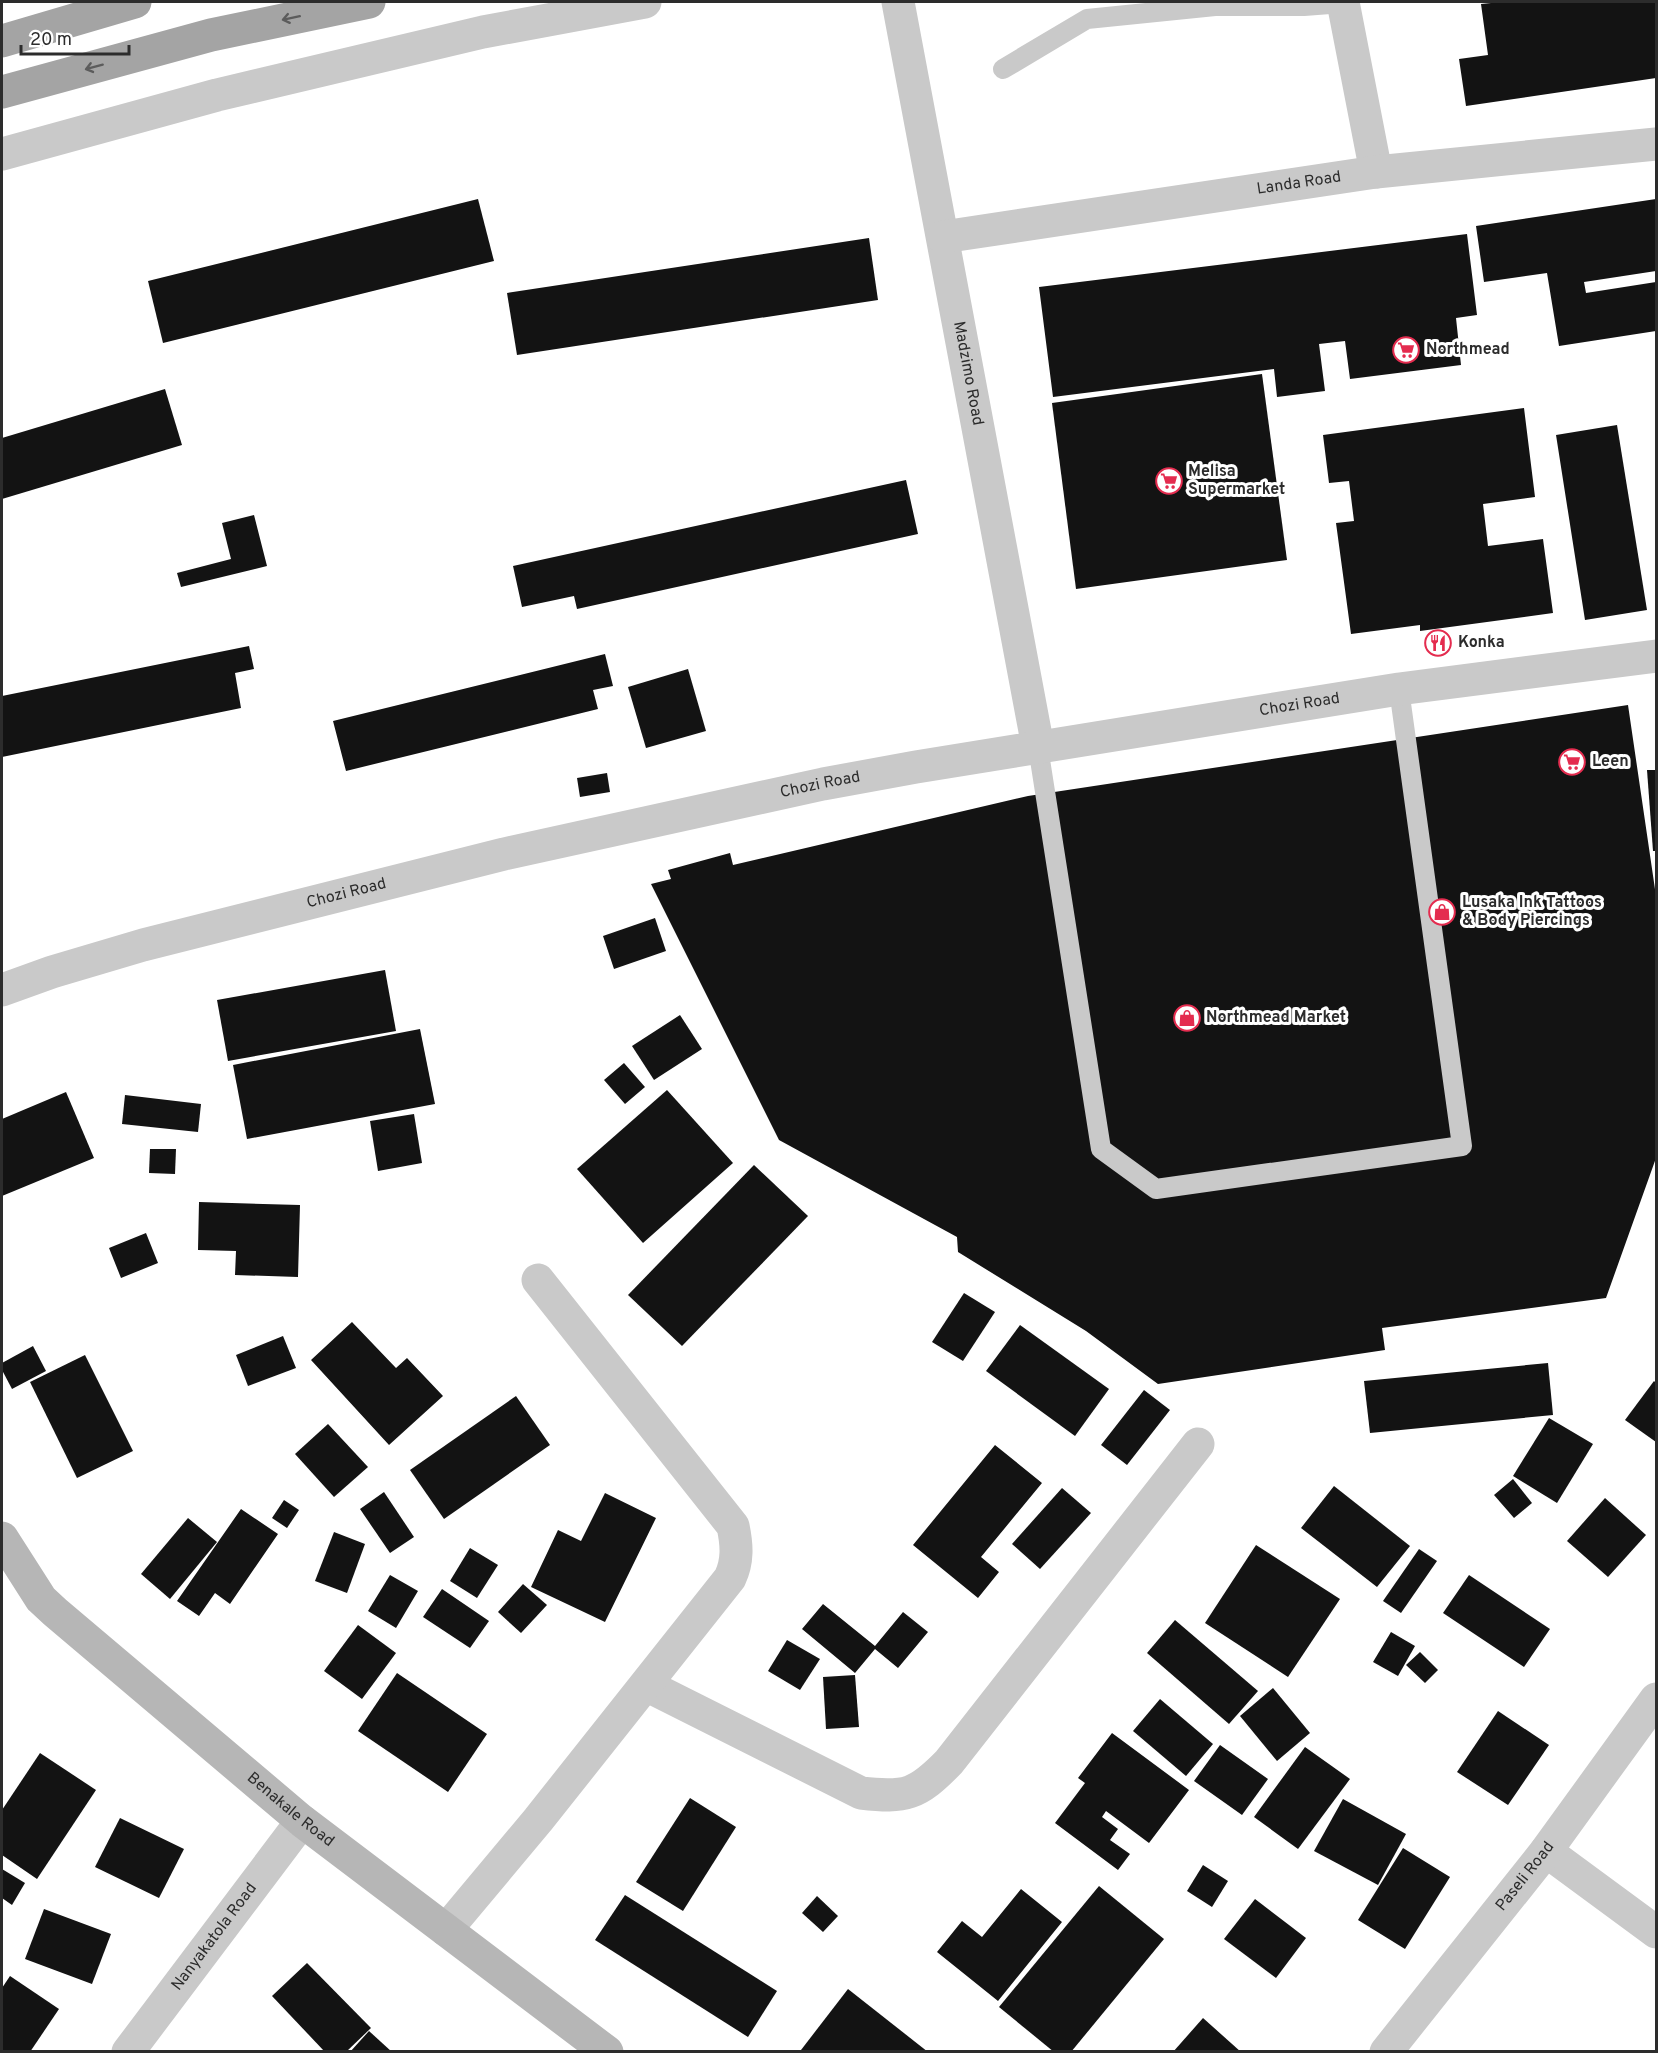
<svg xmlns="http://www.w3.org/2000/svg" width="1658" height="2053" viewBox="0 0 1658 2053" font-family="Overpass,sans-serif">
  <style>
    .building { fill: #131313 }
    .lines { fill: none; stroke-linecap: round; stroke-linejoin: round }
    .lane { stroke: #c9c9c9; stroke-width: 20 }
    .street { stroke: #c9c9c9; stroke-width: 33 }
    .secondary { stroke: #b6b6b6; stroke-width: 33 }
    .primary { stroke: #a4a4a4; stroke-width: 33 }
    .oneway { stroke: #5c5c5c }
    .labels { text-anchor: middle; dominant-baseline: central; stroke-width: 6; stroke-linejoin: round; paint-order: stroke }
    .street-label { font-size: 16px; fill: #2c2c2c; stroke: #fff }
    .poi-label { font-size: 16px; font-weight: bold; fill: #2c2c2c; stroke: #fff; text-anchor: start }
  </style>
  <rect width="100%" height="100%" fill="#fff"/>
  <g class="building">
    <path d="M1501,2H1656V78L1466,106L1459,59L1488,55L1481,4Z"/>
    <path d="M478,199L494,261L163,343L148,281Z"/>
    <path d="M1656,199V271L1584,282L1586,293L1656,282V331L1559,346L1547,273L1484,282L1476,226Z"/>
    <path d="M1467,234L1477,315L1456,318L1461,365L1350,379L1345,341L1319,344L1325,391L1277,397L1274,369L1053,397L1039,287Z"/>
    <path d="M869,238L878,300L517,355L507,293Z"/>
    <path d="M1262,374L1287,560L1076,589L1052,403Z"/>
    <path d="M165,389L182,445L2,499V438Z"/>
    <path d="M1524,408L1535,497L1483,504L1488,546L1543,539L1553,613L1420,631V625L1351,634L1336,523L1354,521L1349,481L1329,483L1323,435Z"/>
    <path d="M1617,425L1647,610L1585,620L1556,435Z"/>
    <path d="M906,480L918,534L577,609L574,596L522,607L513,566Z"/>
    <path d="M254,515L267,566L181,587L177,573L231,559L222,523Z"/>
    <path d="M249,646L254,669L235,673L241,708L2,757V696Z"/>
    <path d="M605,654L613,686L593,690L598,709L346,771L333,721Z"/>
    <path d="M688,669L706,731L646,748L628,687Z"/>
    <path d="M1628,705L1656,896V1158L1606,1298L1382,1328L1385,1350L1158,1384L1086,1331L958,1252L957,1237L779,1140L651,884L671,879L668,870L730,853L733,865L1028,796Z"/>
    <path d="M1647,770H1656V851H1653Z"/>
    <path d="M607,773L610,792L580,797L577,778Z"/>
    <path d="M655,918L666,951L614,969L603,936Z"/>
    <path d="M385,970L396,1031L228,1061L217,1000Z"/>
    <path d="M680,1015L702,1049L654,1080L632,1046Z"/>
    <path d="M420,1029L435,1104L247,1139L233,1065Z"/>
    <path d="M624,1063L645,1087L625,1104L604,1080Z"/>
    <path d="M667,1090L733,1163L643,1243L577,1169Z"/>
    <path d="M66,1092L94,1158L2,1196V1119Z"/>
    <path d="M125,1095L201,1104L198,1132L122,1124Z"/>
    <path d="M414,1114L422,1163L378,1171L370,1121Z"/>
    <path d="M150,1149H176L175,1174L149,1173Z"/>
    <path d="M754,1165L808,1216L682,1346L628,1295Z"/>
    <path d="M199,1202L300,1205L298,1277L235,1275L236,1251L198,1250Z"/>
    <path d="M146,1233L158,1263L121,1278L109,1248Z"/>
    <path d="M964,1293L995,1312L963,1361L932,1342Z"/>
    <path d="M352,1322L396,1368L407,1358L443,1396L389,1445L311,1360Z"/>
    <path d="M1020,1325L1109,1389L1075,1436L986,1371Z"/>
    <path d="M283,1336L296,1368L248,1386L236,1355Z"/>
    <path d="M33,1346L46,1371L12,1389L2,1370V1363Z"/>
    <path d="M85,1355L133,1451L77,1478L30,1382Z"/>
    <path d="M1548,1363L1553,1415L1370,1433L1364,1381Z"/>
    <path d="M1654,1381L1656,1383V1442L1625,1420Z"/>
    <path d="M1144,1390L1170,1410L1127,1465L1101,1445Z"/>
    <path d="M516,1396L550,1445L444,1519L410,1470Z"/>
    <path d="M1549,1418L1593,1444L1557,1503L1513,1476Z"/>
    <path d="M328,1424L368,1467L334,1497L295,1454Z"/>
    <path d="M995,1445L1042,1483L981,1557L999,1572L978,1598L913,1545Z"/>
    <path d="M1513,1479L1532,1503L1514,1518L1494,1495Z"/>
    <path d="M1334,1486L1410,1546L1377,1587L1301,1528Z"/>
    <path d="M1062,1488L1091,1513L1040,1569L1012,1544Z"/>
    <path d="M384,1492L414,1537L390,1553L360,1509Z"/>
    <path d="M605,1493L656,1518L605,1622L531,1587L558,1530L581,1541Z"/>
    <path d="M1605,1498L1646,1535L1608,1577L1567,1541Z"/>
    <path d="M284,1500L299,1510L287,1528L272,1518Z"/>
    <path d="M241,1509L278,1534L230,1604L215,1593L199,1616L177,1601Z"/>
    <path d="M188,1518L217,1542L170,1599L141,1574Z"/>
    <path d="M334,1532L365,1544L347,1593L315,1581Z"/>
    <path d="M1256,1545L1340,1599L1288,1677L1205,1623Z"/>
    <path d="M470,1548L498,1565L477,1598L450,1581Z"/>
    <path d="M1419,1549L1437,1561L1401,1613L1383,1601Z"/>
    <path d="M390,1575L418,1591L396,1628L368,1611Z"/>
    <path d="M1469,1575L1550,1629L1524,1667L1443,1613Z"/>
    <path d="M523,1584L547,1605L521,1633L498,1612Z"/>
    <path d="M442,1589L489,1621L470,1648L423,1617Z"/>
    <path d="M823,1604L875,1646L903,1612L928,1632L898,1668L875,1649L855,1673L802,1629Z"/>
    <path d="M1175,1620L1258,1691L1229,1724L1147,1653Z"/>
    <path d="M358,1625L396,1653L362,1699L324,1671Z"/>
    <path d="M1391,1632L1415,1646L1398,1676L1373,1662Z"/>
    <path d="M787,1640L820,1659L800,1690L768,1671Z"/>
    <path d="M1420,1652L1438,1670L1425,1683L1406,1665Z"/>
    <path d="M397,1673L487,1734L448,1792L358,1731Z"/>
    <path d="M855,1675L859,1727L826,1729L823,1677Z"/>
    <path d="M1273,1688L1310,1733L1277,1761L1240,1716Z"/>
    <path d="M1160,1699L1213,1744L1186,1776L1133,1731Z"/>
    <path d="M1498,1711L1549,1745L1508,1805L1457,1772Z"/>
    <path d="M1112,1733L1189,1790L1149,1843L1106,1811L1102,1817L1118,1829L1110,1840L1130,1854L1118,1870L1055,1823L1085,1783L1078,1778Z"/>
    <path d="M1220,1745L1268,1779L1242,1815L1194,1781Z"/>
    <path d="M1305,1747L1350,1779L1298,1849L1254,1817Z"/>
    <path d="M40,1753L96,1790L37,1879L2,1855V1810Z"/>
    <path d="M690,1798L736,1827L683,1911L636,1882Z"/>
    <path d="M1343,1799L1406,1834L1378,1885L1314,1851Z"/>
    <path d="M120,1818L184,1849L159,1898L95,1867Z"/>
    <path d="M1403,1848L1450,1877L1405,1949L1358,1920Z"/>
    <path d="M1203,1865L1228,1881L1212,1907L1187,1891Z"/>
    <path d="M2,1869L25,1883L12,1905L2,1898Z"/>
    <path d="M1099,1886L1164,1939L1071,2052H1054L999,2007Z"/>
    <path d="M1021,1889L1062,1922L998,2001L937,1952L962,1921L982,1937Z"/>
    <path d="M625,1895L777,1991L748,2037L595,1940Z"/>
    <path d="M817,1896L838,1916L823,1932L802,1913Z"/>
    <path d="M1255,1899L1306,1938L1276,1978L1224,1939Z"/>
    <path d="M44,1909L111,1934L92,1984L25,1959Z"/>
    <path d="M307,1963L371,2028L346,2052H325L272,1996Z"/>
    <path d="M10,1976L59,2009L30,2052H2V1988Z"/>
    <path d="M848,1989L928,2052H803L801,2050Z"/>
    <path d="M1203,2018L1241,2052H1173Z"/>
    <path d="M369,2031L392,2052H350Z"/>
  </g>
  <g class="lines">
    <g class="lane">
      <path d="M1003,69L1087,19L1215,6H1304L1343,3"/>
      <path d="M1038,747L1101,1149L1156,1189L1462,1146L1399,689"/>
    </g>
    <g class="street">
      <path id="s1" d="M898,2L1038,747"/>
      <path d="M1343,2L1376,172"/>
      <path d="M2,154L217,95L483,32L645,2"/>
      <path id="s2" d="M943,237L1376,172L1656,144"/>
      <path id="s3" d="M2,990L52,972L143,945L504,854L823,784L916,767L1399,689L1656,656"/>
      <path d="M646,1685L861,1793C906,1798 917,1795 949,1762L1198,1444"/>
      <path d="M1546,1851L1656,1932"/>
      <path d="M446,1930L538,1820L730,1578C738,1561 737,1545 733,1526L538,1280"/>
      <path id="s4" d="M128,2052L302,1821"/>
      <path id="s5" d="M1386,2052L1546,1851L1656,1699"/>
    </g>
    <path class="secondary" id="s6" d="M2,1538L41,1599L55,1612L302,1821L607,2052"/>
    <g class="primary">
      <path d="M2,41L135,2"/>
      <path d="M2,92L211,35L369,2"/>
    </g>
  </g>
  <defs><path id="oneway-shaft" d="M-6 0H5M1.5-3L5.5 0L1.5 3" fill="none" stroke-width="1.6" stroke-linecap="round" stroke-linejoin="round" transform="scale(1.5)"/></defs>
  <g class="oneway">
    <use href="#oneway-shaft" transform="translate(291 18) rotate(168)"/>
    <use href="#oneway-shaft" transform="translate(94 67) rotate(165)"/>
  </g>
  <defs>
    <g id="supermarket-ring" transform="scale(1.35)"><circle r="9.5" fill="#fff" stroke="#e42c4f" stroke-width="1.5"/><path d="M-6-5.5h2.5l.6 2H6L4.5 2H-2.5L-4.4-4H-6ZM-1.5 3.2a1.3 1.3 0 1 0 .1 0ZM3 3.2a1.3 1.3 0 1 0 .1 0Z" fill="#e42c4f"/></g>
    <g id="restaurant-ring" transform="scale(1.35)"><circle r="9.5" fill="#fff" stroke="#e42c4f" stroke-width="1.5"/><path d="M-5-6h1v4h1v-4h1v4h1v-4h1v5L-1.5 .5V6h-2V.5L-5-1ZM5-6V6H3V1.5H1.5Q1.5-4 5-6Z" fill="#e42c4f"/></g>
    <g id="shop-ring" transform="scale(1.35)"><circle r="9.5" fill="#fff" stroke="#e42c4f" stroke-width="1.5"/><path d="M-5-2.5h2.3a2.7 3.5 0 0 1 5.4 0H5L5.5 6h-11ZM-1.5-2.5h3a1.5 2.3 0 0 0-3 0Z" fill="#e42c4f"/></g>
  </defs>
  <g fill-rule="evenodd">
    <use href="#supermarket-ring" x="1406" y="350"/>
    <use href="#supermarket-ring" x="1169" y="481"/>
    <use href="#restaurant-ring" x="1438" y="643"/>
    <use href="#supermarket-ring" x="1572" y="762"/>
    <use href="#shop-ring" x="1442" y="912"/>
    <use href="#shop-ring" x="1187" y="1018"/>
  </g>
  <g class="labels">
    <g class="street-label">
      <text stroke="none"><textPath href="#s2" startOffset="360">Landa Road</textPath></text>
      <text stroke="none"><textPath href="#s1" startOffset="378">Madzimo Road</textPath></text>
      <text stroke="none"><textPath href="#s3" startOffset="1330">Chozi Road</textPath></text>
      <text stroke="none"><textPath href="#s3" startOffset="844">Chozi Road</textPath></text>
      <text stroke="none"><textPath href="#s3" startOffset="358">Chozi Road</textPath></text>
      <text stroke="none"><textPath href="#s6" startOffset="399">Benakale Road</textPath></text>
      <text stroke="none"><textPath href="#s5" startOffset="224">Paseli Road</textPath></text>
      <text stroke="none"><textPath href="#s4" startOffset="144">Nanyakatola Road</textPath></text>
    </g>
    <g class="poi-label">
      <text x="1426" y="350">Northmead</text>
      <text x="1188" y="472">Melisa<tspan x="1188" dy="18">Supermarket</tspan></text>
      <text x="1458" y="643">Konka</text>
      <text x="1592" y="762">Leen</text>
      <text x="1462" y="903">Lusaka Ink Tattoos<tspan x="1462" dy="18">&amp; Body Piercings</tspan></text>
      <text x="1206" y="1018">Northmead Market</text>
    </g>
  </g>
  <rect width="1658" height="2053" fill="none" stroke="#2c2c2c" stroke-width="6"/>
  <path d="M21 45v9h108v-9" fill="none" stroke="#2c2c2c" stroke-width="3"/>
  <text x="30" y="45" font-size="18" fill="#2c2c2c" stroke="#ffffff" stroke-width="4.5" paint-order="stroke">20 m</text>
</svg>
